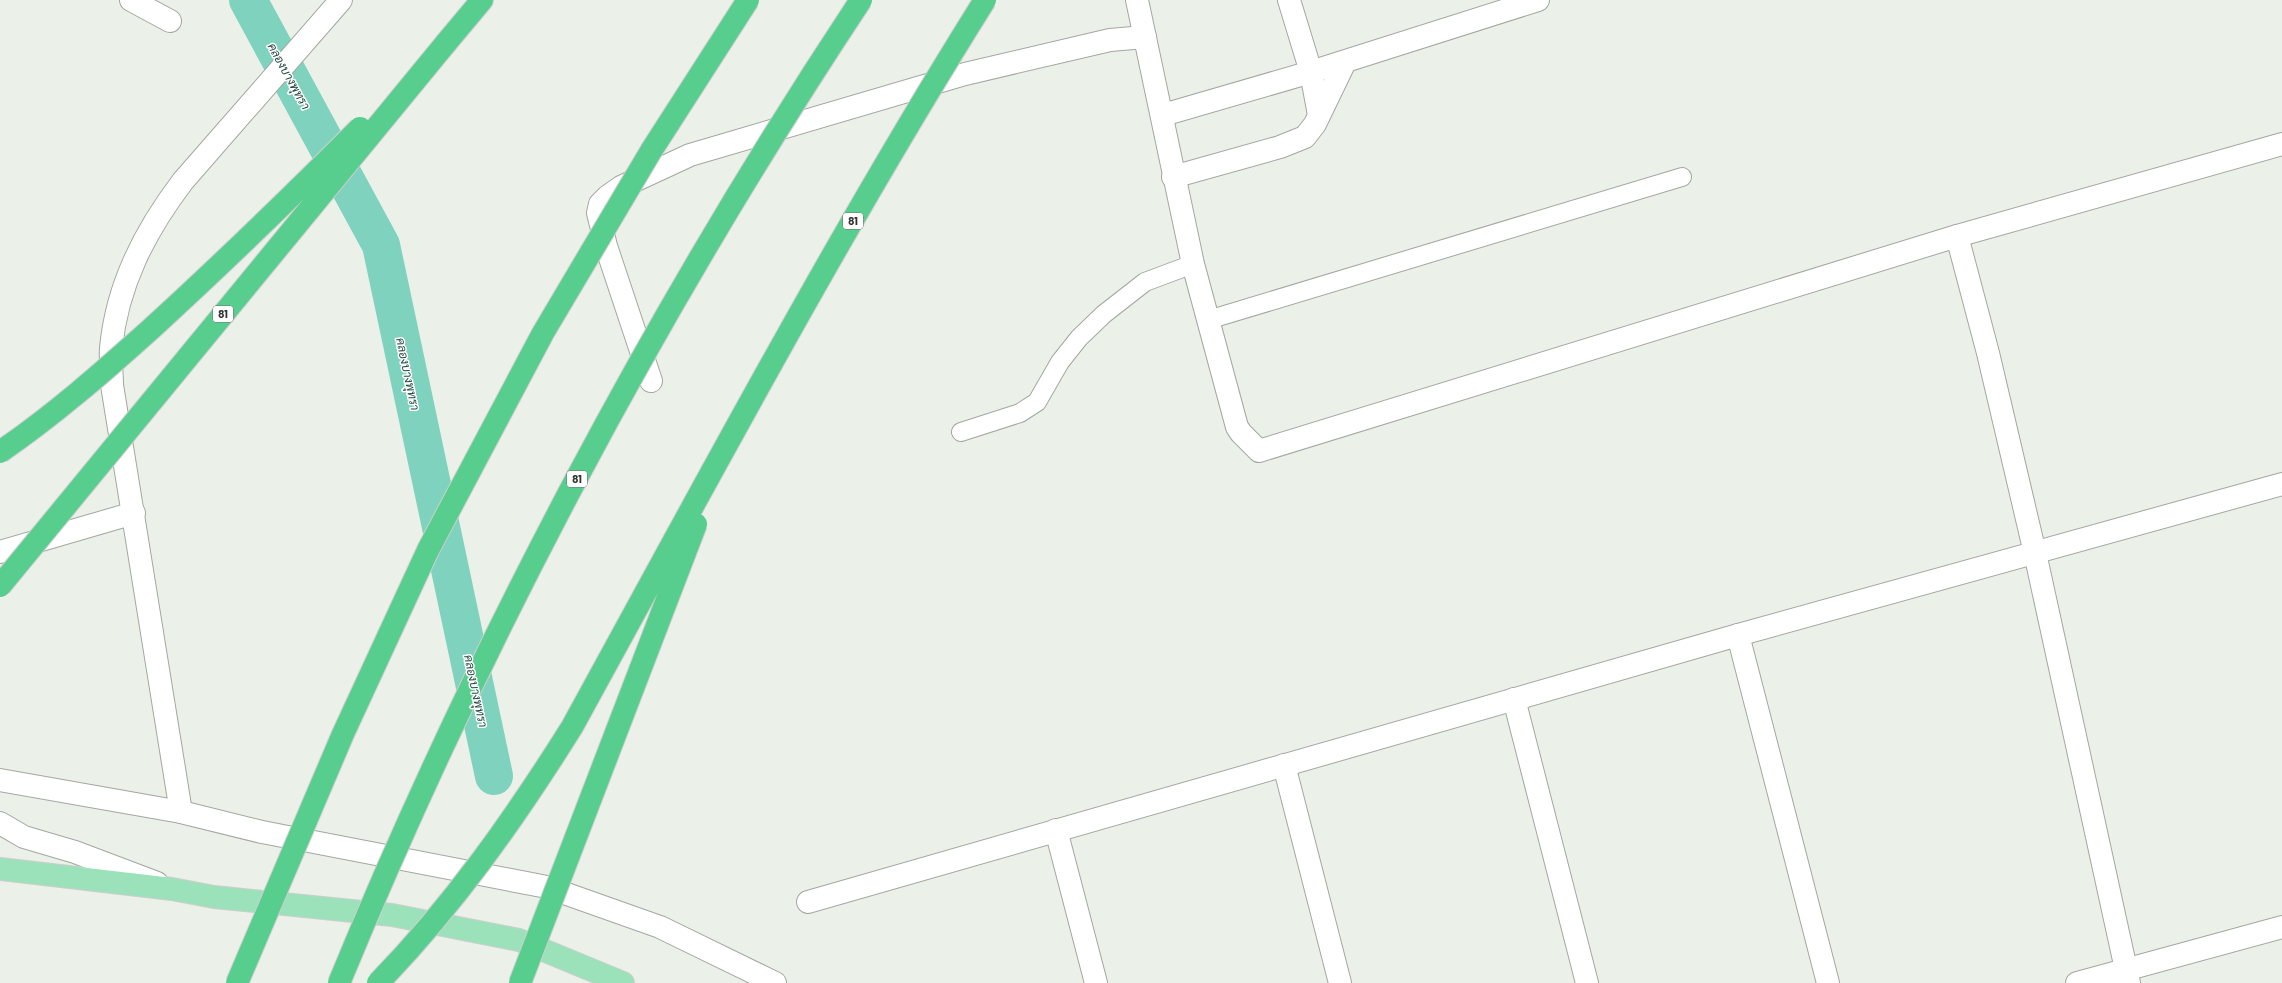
<svg xmlns="http://www.w3.org/2000/svg" width="2282" height="983" viewBox="0 0 2282 983" font-family="Poppins,Sarabun,sans-serif">
  <style>
    .lines { fill: none; stroke-linecap: round; stroke-linejoin: round }
    .canal { stroke: #7fd2be; stroke-width: 38 }
    .service-casing { stroke: #a2a8a0; stroke-width: 20 }
    .minor-casing { stroke: #a2a8a0; stroke-width: 24 }
    .secondary-casing { stroke: #a2a8a0; stroke-width: 24 }
    .primary-casing { stroke: #cecece; stroke-width: 24 }
    .motorway-casing { stroke: #cecece; stroke-width: 24 }
    .service { stroke: #fff; stroke-width: 18 }
    .minor { stroke: #fff; stroke-width: 22 }
    .secondary { stroke: #fff; stroke-width: 22 }
    .primary { stroke: #9be2bb; stroke-width: 22 }
    .motorway { stroke: #58ce8e; stroke-width: 22 }
    .motorway-bridge-casing { stroke: #cecece; stroke-width: 24; stroke-linecap: butt }
    .motorway-bridge { stroke: #58ce8e; stroke-width: 22 }
    .labels { text-anchor: middle; dominant-baseline: central; stroke-width: 3; stroke-linejoin: round; paint-order: stroke }
    .shield { fill: #fff; stroke: #70716f; stroke-width: 1 }
    .shield-label { font-size: 10px; font-weight: bold; fill: #323431 }
    .water-label { font-size: 12px; font-style: italic; fill: #21473f; stroke: #fff }
  </style>
  <rect width="100%" height="100%" fill="#ebf1e9"/>
  <g class="lines">
    <path class="canal" d="M248,0L381,245L494,776"/>
    <g class="service-casing">
      <g id="service">
        <path d="M1208,320L1682,177"/>
        <path d="M961,432L1020,413L1037,402L1060,362L1079,338L1104,314L1145,282L1193,264"/>
      </g>
    </g>
    <g class="minor-casing">
      <g id="minor">
        <path d="M131,0L170,21"/>
        <path d="M1137,0L1193,264L1237,427L1241,433L1259,451L1957,236L1988,353L2035,553L2129,983"/>
        <path d="M1289,0L1311,72L1319,115"/>
        <path d="M1163,115L1311,72L1538,0"/>
        <path d="M1173,177L1280,147L1305,137L1315,124L1345,62"/>
        <path d="M1957,236L2282,144"/>
        <path d="M651,381L606,246L598,213L600,204L608,196L621,187L690,155L965,74L1110,40L1145,37"/>
        <path d="M0,552L134,513"/>
        <path d="M1738,635L1828,983"/>
        <path d="M1514,699L1587,983"/>
        <path d="M1284,765L1340,983"/>
        <path d="M181,812L112,385C112,373 110,360 111,348C117,285 145,231 183,181L341,0"/>
        <path d="M1056,830L1096,983"/>
        <path d="M808,902L1738,635L2282,484"/>
        <path d="M2077,983L2282,927"/>
      </g>
    </g>
    <g class="secondary-casing">
      <g id="secondary">
        <path d="M0,780L181,812L262,832L547,887L660,927L775,983"/>
        <path d="M0,823L24,837L75,852L157,883"/>
      </g>
    </g>
    <g class="primary-casing">
      <path id="primary" d="M0,869L172,889L214,897L392,915L519,940L623,983"/>
    </g>
    <g class="motorway-casing">
      <path id="motorway" d="M446,43L482,0"/>
    </g>
    <use href="#service" class="service"/>
    <use href="#minor" class="minor"/>
    <use href="#secondary" class="secondary"/>
    <use href="#primary" class="primary"/>
    <use href="#motorway" class="motorway"/>
    <g class="motorway-bridge-casing">
      <g id="motorway-bridge">
        <path d="M0,452C54,415 103,372 152,328C223,263 292,196 360,128"/>
        <path d="M0,586L446,43"/>
        <path d="M237,983L343,734L428,550L543,333L651,151L748,0"/>
        <path d="M339,983C479,643 658,306 861,0"/>
        <path d="M378,983C453,906 515,818 572,727C706,483 837,236 985,0"/>
        <path d="M520,983L696,524"/>
      </g>
    </g>
    <use href="#motorway-bridge" class="motorway-bridge"/>
  </g>
  <g class="labels">
    <g class="shield">
      <rect x="843" y="213" width="20" height="16" rx="3"/>
      <rect x="213" y="306" width="20" height="16" rx="3"/>
      <rect x="567" y="471" width="20" height="16" rx="3"/>
    </g>
    <g class="shield-label">
      <text x="853" y="221">81</text>
      <text x="223" y="314">81</text>
      <text x="577" y="479">81</text>
    </g>
    <g class="water-label">
      <text transform="translate(289 76) rotate(61)">คลองบางพุทรา</text>
      <text transform="translate(408 374) rotate(78)">คลองบางพุทรา</text>
      <text transform="translate(476 691) rotate(78)">คลองบางพุทรา</text>
    </g>
  </g>
</svg>
